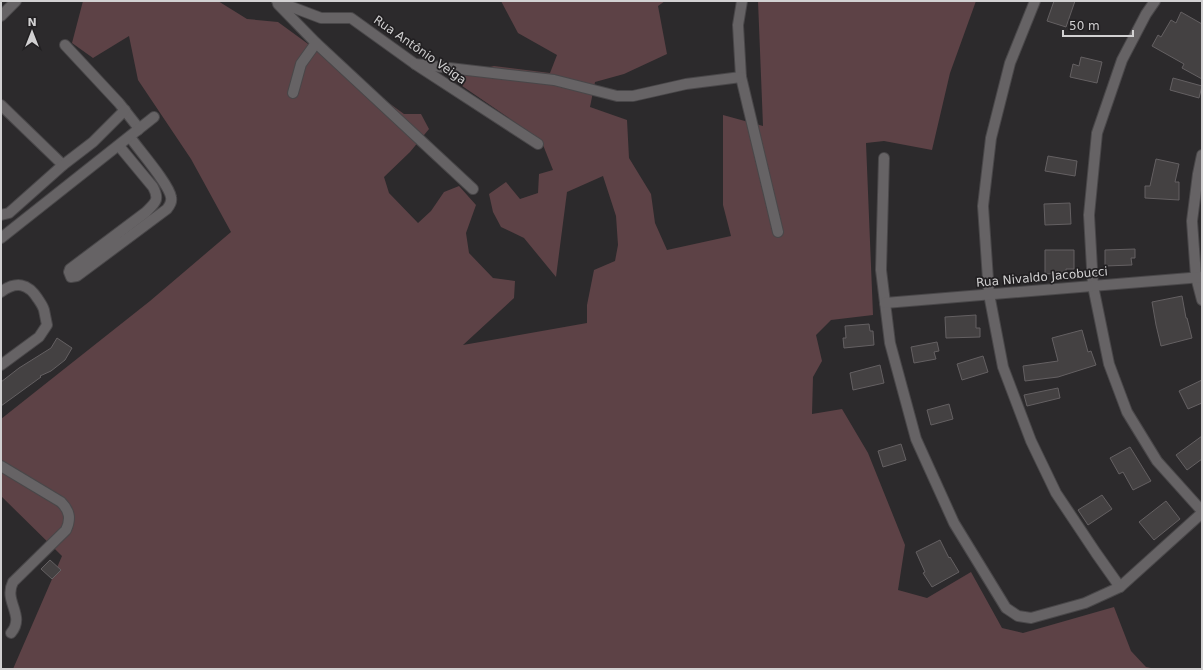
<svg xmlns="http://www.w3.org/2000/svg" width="1203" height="670" viewBox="0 0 1203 670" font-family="'DejaVu Sans',sans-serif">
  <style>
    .green { fill: #5d4246 }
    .building { fill: #444142; stroke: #646062 }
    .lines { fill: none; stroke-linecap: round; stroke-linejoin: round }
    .minor-casing { stroke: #494749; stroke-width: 12 }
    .minor { stroke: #666365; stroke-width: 10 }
    .labels { text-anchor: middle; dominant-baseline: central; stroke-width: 3.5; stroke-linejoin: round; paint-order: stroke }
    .street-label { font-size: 12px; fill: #d2d1d2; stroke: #222022 }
  </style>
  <rect width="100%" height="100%" fill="#2c2a2c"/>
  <path class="green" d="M83,1H218L247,19L278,22L404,114H421L429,129L410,152L384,177L389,193L418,223L431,211L444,192L459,186L476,205L466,233L469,253L493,278L515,281L514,298L463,345L587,323V305L594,270L615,261L618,245L616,216L603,176L567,192L556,277L524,238L501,227L493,212L489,194L506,182L520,199L538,193L539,174L553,170L541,140L449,77L494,66L550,73L557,55L518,33L501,1H665L658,6L667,54L624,74L595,82L590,107L627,120L629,158L651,194L655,223L667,250L731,236L723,205V115L763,126L758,1H976L950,73L932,150L884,141L866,143L873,315L831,320L816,335L822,361L813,377L812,414L842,409L868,453L905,545L898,590L927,598L971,572L1002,628L1023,633L1114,607L1131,651L1146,667L1156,669H13L62,556L1,496V419L150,301L231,232L191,159L138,80L129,36L93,58L72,43Z"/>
  <g class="building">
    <path d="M1054,1H1075L1066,27L1047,21Z"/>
    <path d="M1181,12L1202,24V79L1182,68L1184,64L1152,46L1158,35L1161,37L1171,20L1176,23Z"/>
    <path d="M1081,57L1102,62L1097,83L1070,77L1073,64L1079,66Z"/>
    <path d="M1173,78L1202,86L1199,98L1170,90Z"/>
    <path d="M1048,156L1077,161L1075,176L1045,171Z"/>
    <path d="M1156,159L1179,164L1175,182H1179V200L1145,198V186H1150Z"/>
    <path d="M1070,203L1071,224L1045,225L1044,204Z"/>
    <path d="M1135,249V258H1131L1132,265L1105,266V250Z"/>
    <path d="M1045,250H1074V269H1066V273L1045,274Z"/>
    <path d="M1182,296L1186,318H1187L1192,338L1161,346L1156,325L1152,302Z"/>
    <path d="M976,315V328H980V337L946,338L945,317Z"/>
    <path d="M869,324L870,331H873L874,345L844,348L843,338H846L845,326Z"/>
    <path d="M1082,330L1088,352L1091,351L1096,365L1058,377L1025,381L1023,366L1058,361L1052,338Z"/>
    <path d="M57,338L72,348L65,360L51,371L40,376L41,377L1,406V382L19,368L51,348Z"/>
    <path d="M937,342L939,351L934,352L936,359L914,363L911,347Z"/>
    <path d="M983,356L988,372L962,380L957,364Z"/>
    <path d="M880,365L884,383L853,390L850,373Z"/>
    <path d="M1202,380V403L1188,409L1179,391Z"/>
    <path d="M1058,388L1060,398L1027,406L1024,395Z"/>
    <path d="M949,404L953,419L931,425L927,410Z"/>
    <path d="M1202,436V459L1187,470L1176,455Z"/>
    <path d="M901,444L906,460L883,467L878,451Z"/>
    <path d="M1130,447L1151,481L1133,490L1123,472L1119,474L1110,458Z"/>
    <path d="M1102,495L1112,509L1088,525L1078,510Z"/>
    <path d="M1166,501L1180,519L1154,540L1139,522Z"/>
    <path d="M940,540L949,558L950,557L959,572L932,587L923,573L925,572L916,552Z"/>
    <path d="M50,560L61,570L52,579L41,569Z"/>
  </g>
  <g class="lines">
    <g class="minor-casing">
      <g id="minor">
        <path d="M277,1L284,4L321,18H351L415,64L538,144"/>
        <path d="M742,1L738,25L741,77L778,232"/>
        <path d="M1035,1L1010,63L991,138L983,206L989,294L1003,367L1031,441L1056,493L1096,553L1120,587"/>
        <path d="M1155,1L1146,14L1122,60L1097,133L1089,215L1093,286L1109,364L1127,412L1157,461L1202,511"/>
        <path d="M278,4L316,43L473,189"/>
        <path d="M1,16L16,1"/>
        <path d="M65,45L119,103L137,126L138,130"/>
        <path d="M415,64L554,80L617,96H633L686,84L741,77"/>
        <path d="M293,93L301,64L316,43"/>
        <path d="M1,105L63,165"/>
        <path d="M119,146L153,187C160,200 155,203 146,212L70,269L69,272L71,277L77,276L167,209C170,205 172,202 171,197C169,184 139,150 130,137"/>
        <path d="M1202,155L1198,174L1192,221L1196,277L1202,300"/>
        <path d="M884,158L881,270L890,343L916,439L954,523L1006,608L1018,616L1031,618L1085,603L1120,587L1202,513"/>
        <path d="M1,215L9,213L63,165L93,142L125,110"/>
        <path d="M1,238L154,117"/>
        <path d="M1,292C16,281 28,283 38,299C40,302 43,306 44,310C45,315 46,320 47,325L39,337L1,365"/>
        <path d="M885,303L1202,277"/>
        <path d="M1,466L61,502C70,511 71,519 66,530L13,582C3,602 26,615 11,633"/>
      </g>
    </g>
    <use href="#minor" class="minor"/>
  </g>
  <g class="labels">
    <g class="street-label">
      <text transform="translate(420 50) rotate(35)">Rua Antônio Veiga</text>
      <text transform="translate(1042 277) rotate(-5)">Rua Nivaldo Jacobucci</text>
    </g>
  </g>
  <rect width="1203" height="670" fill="none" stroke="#d2d1d2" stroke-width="4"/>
  <g transform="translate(32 32)" stroke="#222022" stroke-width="3" paint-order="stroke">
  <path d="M0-3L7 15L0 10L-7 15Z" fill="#d2d1d2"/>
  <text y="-6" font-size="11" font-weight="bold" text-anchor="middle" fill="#d2d1d2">N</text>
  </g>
  <path d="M1063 30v6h70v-6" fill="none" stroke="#d2d1d2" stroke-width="2"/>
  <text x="1069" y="30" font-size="12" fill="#d2d1d2" stroke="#222022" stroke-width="3" paint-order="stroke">50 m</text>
</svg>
